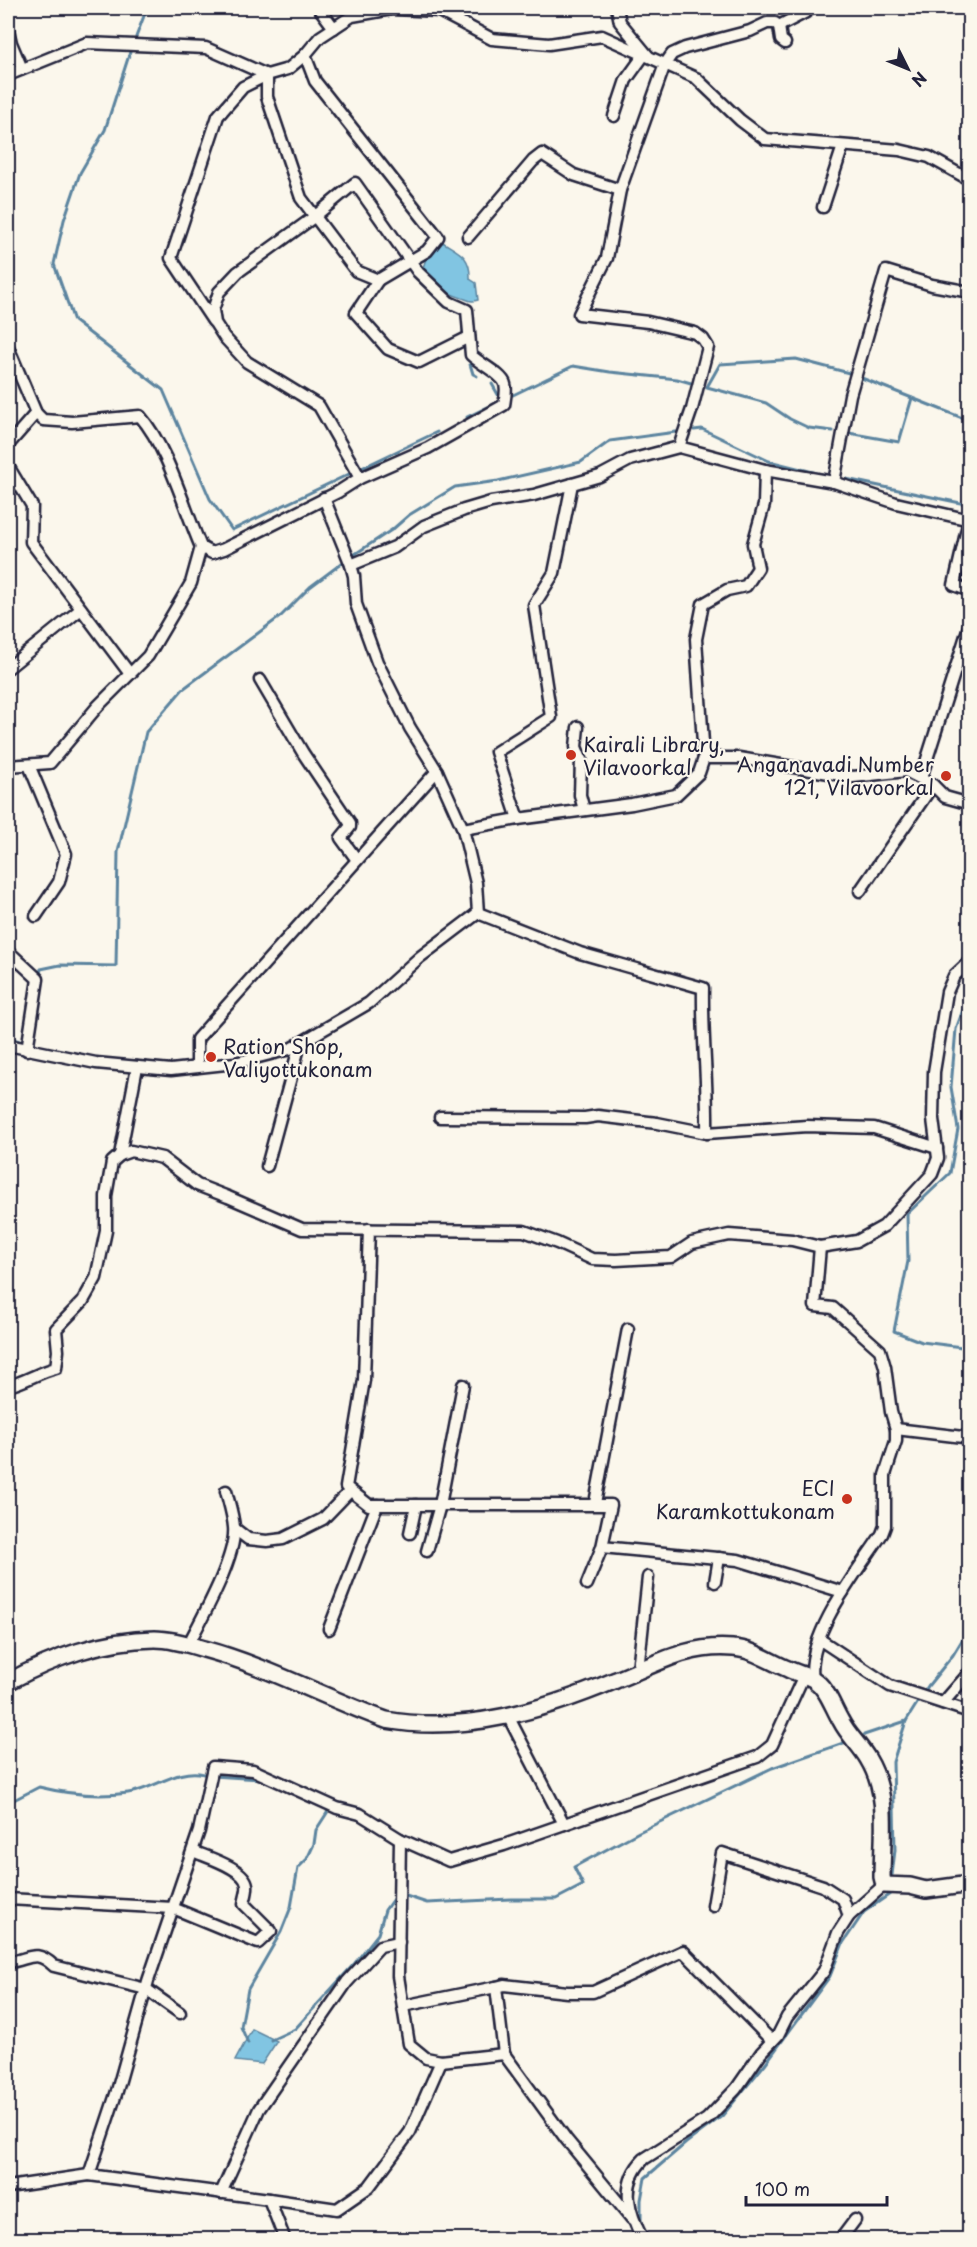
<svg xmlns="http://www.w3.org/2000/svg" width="977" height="2247" viewBox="0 0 977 2247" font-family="'Playpen Sans',sans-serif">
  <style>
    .water { fill: #81c5e2; stroke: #5b849f; stroke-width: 1.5 }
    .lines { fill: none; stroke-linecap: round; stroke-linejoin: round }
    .stream { stroke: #5b849f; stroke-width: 3 }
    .street-casing { stroke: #22223b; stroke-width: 15 }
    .secondary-casing { stroke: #22223b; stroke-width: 20 }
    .street { stroke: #fbf7ec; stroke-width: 10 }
    .secondary { stroke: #fbf7ec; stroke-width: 15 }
    .poi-dot { fill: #c8321e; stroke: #fbf7ec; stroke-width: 2 }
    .labels { text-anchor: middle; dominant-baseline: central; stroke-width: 4.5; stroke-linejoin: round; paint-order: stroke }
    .poi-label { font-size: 20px; fill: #22223b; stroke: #fbf7ec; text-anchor: start }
  </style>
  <rect width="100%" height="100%" fill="#fbf7ec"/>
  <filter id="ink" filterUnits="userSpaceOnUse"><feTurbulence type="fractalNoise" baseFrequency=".0167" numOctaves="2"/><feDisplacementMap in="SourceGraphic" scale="12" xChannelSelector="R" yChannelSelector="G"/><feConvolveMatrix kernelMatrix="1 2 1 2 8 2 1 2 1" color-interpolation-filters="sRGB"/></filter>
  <g filter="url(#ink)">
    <g class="water">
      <path d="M441,241C458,252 471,255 470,279L476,283L478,300C472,302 471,301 465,299C442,291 435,289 423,268L427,255Z"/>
      <path d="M252,2029L277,2041L262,2064L235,2061Z"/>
    </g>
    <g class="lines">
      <g class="stream">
        <path d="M136,37L147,8"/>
        <path d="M130,52L105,130L80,173L64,220L54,264L74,321L163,390L210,499L232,530L437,432"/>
        <path d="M463,337V317"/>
        <path d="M470,364L473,374L477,376"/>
        <path d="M492,384L500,398"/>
        <path d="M513,395L573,366L610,372L677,379L691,383"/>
        <path d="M467,417L498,402"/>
        <path d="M694,430L702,429L769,461L825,475"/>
        <path d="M833,431L809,428L790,419L766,403L707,387L720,364L796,359L849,373L970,421"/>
        <path d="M849,433L899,442L912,398"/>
        <path d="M846,479L970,505"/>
        <path d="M352,556L393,529L409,515L455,487L498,481L581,462L610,441L676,432"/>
        <path d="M39,976L41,969L60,965L116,966L118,852L146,732L183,689L281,616L310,587L346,560"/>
        <path d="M970,991L956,1029L951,1087L958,1129L950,1173L907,1214L908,1261L894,1331L922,1342L970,1348"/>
        <path d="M8,1037L22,1042L25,1035"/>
        <path d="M864,1735L906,1721L928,1686L953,1655L970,1627"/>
        <path d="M213,1776L260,1779"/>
        <path d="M8,1803L39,1787C67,1794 99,1797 128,1793C153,1790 178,1767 204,1774"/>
        <path d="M892,1875L895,1850L893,1762L906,1721"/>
        <path d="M403,1895L427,1903L510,1899H556L583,1885L574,1867L639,1832L772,1768L849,1741"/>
        <path d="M271,2040L295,2029L355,1963L378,1934L385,1910L395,1896"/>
        <path d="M248,2043L241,2027L248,1989L281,1932L291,1907L298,1868L307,1859L314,1844L316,1830L327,1813L328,1808"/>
        <path d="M641,2222V2200L645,2178L686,2143L722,2116L765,2064L830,1976L843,1943L864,1912L890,1894"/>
      </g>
      <g class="street-casing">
        <g id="street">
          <path d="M319,8L334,28"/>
          <path d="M617,8L620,22L648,56"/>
          <path d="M779,26L806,12L811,8"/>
          <path d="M8,29L11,43L22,69"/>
          <path d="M305,55L315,81L438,237L427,251L378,280"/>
          <path d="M8,75L87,43L206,48L267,75L288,69L305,55L320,37L352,16L392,9L439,11L492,39L549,44L602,36L696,78L740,120L765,139L899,150L929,157L970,180"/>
          <path d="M614,116L626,80L644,55"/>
          <path d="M823,207L843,146"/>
          <path d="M468,237L533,161L542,154L574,175L620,190"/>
          <path d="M970,292L932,285L886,271L850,395L834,482L896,503L970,520"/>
          <path d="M213,321L171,258L218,116L243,87L267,75V97L301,198L356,271L378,280L356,313L388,349L419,362L469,337"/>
          <path d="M8,347L36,413L43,420L72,422L140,416C168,448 184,508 201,547L212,553L224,549L338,492L360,478L428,448L504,405C505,399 507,390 505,384C502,374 480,364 471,355L467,310L449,302L418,272L355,183L314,217L238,272L219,292L213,310L215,323L224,337L247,362L319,406L360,478"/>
          <path d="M8,445L36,413"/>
          <path d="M679,447L765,470L834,482"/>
          <path d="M8,466L32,506L31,542L130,674"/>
          <path d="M324,498L351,565"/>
          <path d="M969,520L954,585L970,591"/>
          <path d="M8,668L81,609"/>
          <path d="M260,680L303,753L350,823V827L341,838L357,860"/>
          <path d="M578,727L576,747L581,759L580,795L584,810"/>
          <path d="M704,758L696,639L703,604L727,590L746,586L758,568L753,544L764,505L765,470"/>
          <path d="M29,765L66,854L59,882L36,916"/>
          <path d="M8,766L50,763L98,706L148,656L191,583L201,547"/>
          <path d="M921,778L970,623"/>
          <path d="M518,819L496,752L551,717L534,605L554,573L572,484"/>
          <path d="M463,829L437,771L410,728L377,662L356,604L354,576L351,565L395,547L424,526L464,510L491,502L534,495L600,476L630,460L679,447L692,409L708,347L703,339L695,333L648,322L579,314L607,258L620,190L665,64L672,54L685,48L750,31L767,23H775L779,26L781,40L785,43"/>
          <path d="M860,891L933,785"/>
          <path d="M478,913L580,953L703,988C702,1037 708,1084 707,1133"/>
          <path d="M8,951L38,979L27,1050"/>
          <path d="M8,1045L96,1063L171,1070L235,1063L290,1049L369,1003L420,957L478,913L476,883L463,829L518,819L632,804L676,795L699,773L704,758H739L853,777L906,771L933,785L945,797L970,804"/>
          <path d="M197,1067V1039L437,771"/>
          <path d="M440,1117L585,1118L598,1116L657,1123L707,1133L807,1126L874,1128L937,1148"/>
          <path d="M120,1155L137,1067"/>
          <path d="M267,1166L300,1044"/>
          <path d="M369,1229L364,1380L346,1487L369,1505H611L602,1547L587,1584"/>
          <path d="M8,1386C25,1382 39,1372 56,1368L58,1351L56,1329L83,1301L96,1278L106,1231V1196L112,1162L120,1155L131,1151L162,1158L197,1185L228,1197L302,1229L524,1231L557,1243L592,1259L616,1260L671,1257L692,1243L729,1235L792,1240L820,1247L857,1241L884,1226L932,1174L938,1158L933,1119L934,1072L947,992L954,976L970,961"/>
          <path d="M896,1429L963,1437L970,1436"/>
          <path d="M595,1503L628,1329"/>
          <path d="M235,1529L248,1539L267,1541L283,1539L323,1519L350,1491"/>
          <path d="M410,1533L416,1505"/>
          <path d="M602,1547L738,1560L843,1592"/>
          <path d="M427,1551L440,1505L463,1385"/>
          <path d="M715,1582L719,1558"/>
          <path d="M329,1629L377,1505"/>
          <path d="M819,1639L890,1686L970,1712"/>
          <path d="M188,1645C202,1618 237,1556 234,1527C233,1515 229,1503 226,1491"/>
          <path d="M638,1670L648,1577"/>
          <path d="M813,1679C805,1636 859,1569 882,1534L885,1526V1475L896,1441V1429L891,1412L885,1367L880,1350L833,1308L815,1306L820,1247"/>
          <path d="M943,1703L970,1672"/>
          <path d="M508,1716L564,1824"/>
          <path d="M400,1839L398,1976L409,2044L426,2058L441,2061L504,2054"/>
          <path d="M8,1899L173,1908L258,1943L271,1931L244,1904C245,1898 248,1890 247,1885C245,1868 206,1857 193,1851"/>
          <path d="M713,1906L722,1853L823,1886L843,1899L849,1916"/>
          <path d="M8,1962C28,1961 34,1947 54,1966L146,1989L180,2013"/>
          <path d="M403,2006L496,1987"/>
          <path d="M8,2187L89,2175"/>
          <path d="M221,2193L259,2109L347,1982L380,1946L399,1942"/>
          <path d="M269,2199L337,2209L369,2187L410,2132L441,2061"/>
          <path d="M632,2219L566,2139L504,2054L496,1987L504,1985L567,1992H593L683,1951L772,2041"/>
          <path d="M285,2240L269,2199L89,2175L117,2091L148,1981L199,1831L213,1767L253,1770L337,1808L360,1814L400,1839L449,1861L504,1845L757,1757L772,1745L804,1675"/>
          <path d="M643,2240C629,2213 619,2184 644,2159L707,2119L736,2089L761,2053L778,2035L787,2017L824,1971L838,1933L849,1916L884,1885"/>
          <path d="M840,2240L855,2220"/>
        </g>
      </g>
      <g class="secondary-casing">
        <path id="secondary" d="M8,1682C54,1657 101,1640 155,1639C171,1639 188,1644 204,1649C267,1666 325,1698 386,1720C464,1734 545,1710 616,1680C657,1664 687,1644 733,1648C753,1649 770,1662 788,1669C796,1673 805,1675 813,1679C828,1689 832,1706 841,1721C848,1735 860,1745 868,1759C890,1795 882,1837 882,1877L884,1885L910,1886L926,1890L970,1884"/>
      </g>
      <use href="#street" class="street"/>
      <use href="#secondary" class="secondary"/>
    </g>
  </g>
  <g class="poi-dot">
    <circle cx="571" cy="755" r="6"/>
    <circle cx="946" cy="776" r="6"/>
    <circle cx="211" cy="1057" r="6"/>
    <circle cx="847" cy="1499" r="6"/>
  </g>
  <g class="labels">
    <g class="poi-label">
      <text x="583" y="744">Kairali Library,<tspan x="583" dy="23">Vilavoorkal</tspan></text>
      <text x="934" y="764" text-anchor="end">Anganavadi Number<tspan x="934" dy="23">121, Vilavoorkal</tspan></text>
      <text x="223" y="1046">Ration Shop,<tspan x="223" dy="23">Valiyottukonam</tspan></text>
      <text x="835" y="1488" text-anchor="end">ECI<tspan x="835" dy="23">Karamkottukonam</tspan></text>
    </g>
  </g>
  <rect width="977" height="2247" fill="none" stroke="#fbf7ec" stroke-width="30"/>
  <rect x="15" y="15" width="947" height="2217" fill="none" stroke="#22223b" stroke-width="2" filter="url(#ink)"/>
  <g transform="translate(908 69) rotate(133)" stroke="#fbf7ec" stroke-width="4.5" paint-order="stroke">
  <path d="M0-4.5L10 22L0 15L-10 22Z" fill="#22223b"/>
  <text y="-9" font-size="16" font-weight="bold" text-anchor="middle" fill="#22223b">N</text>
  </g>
  <path d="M746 2196v9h141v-9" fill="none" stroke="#22223b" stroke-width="3"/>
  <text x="755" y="2196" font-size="18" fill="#22223b" stroke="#fbf7ec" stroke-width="4.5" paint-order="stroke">100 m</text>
</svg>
